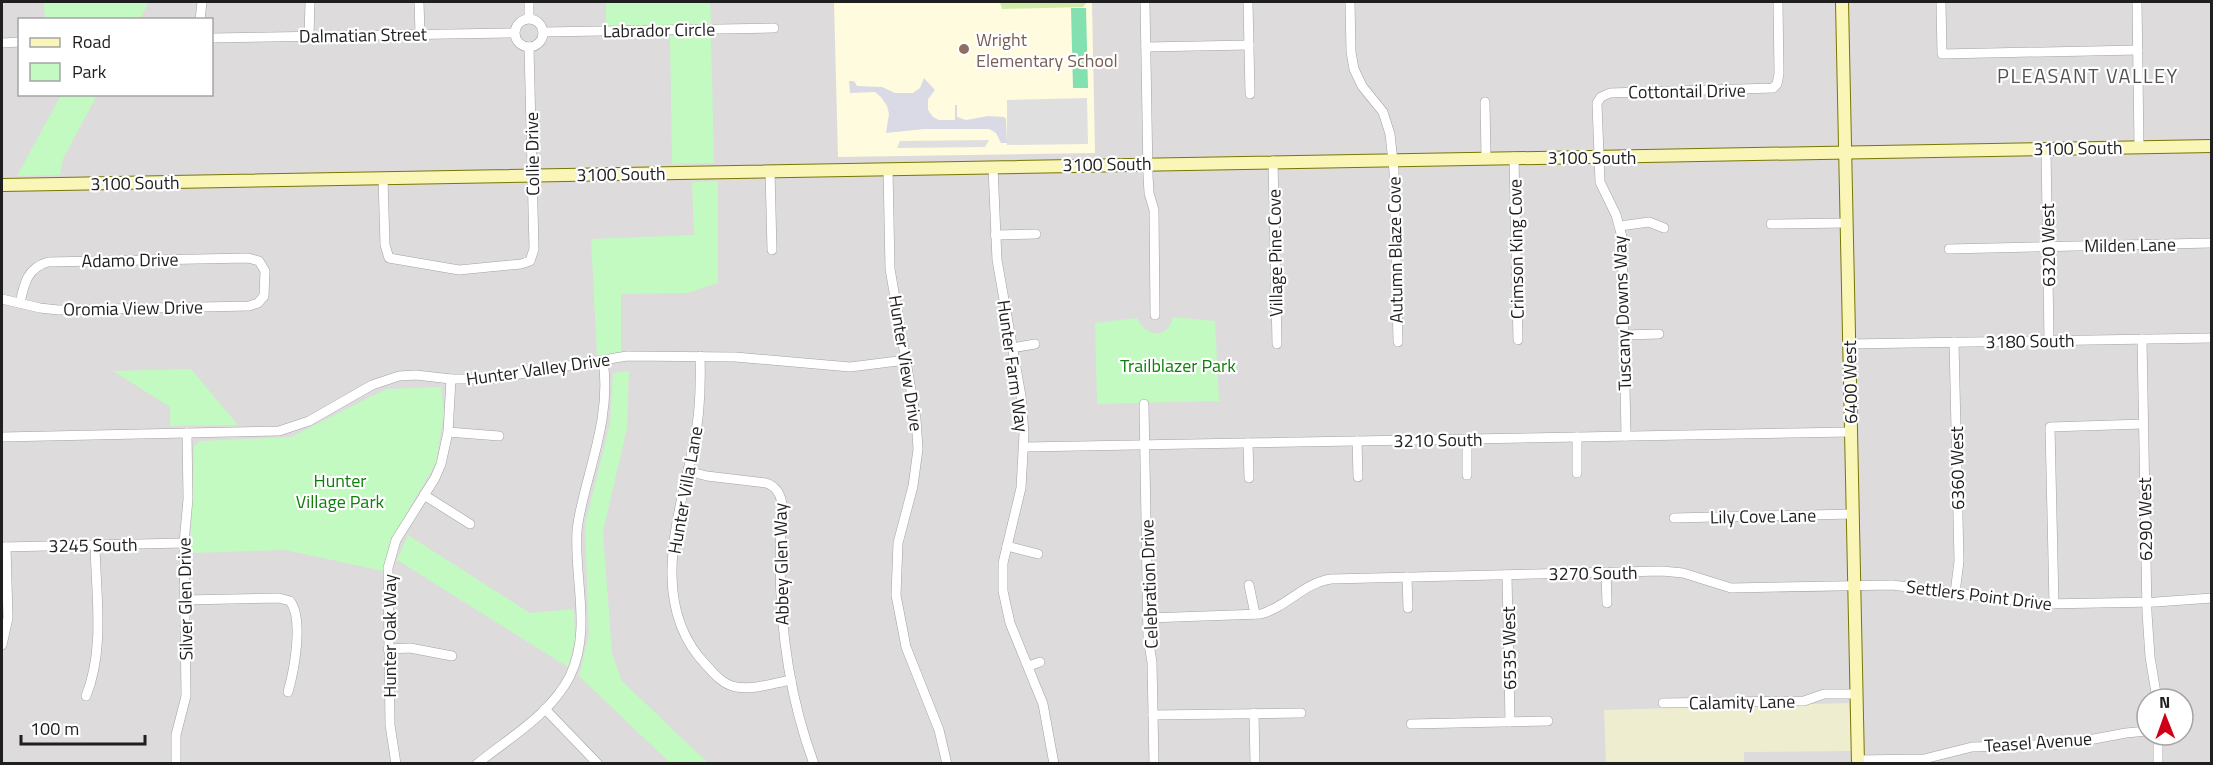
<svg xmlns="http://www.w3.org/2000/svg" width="2213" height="765" viewBox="0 0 2213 765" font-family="'Titillium Web',sans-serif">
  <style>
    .residential { fill: #dddbdc; fill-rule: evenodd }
    .education { fill: #fffbde }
    .farmland { fill: #eeedd0 }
    .grass { fill: #d1eaaa }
    .park { fill: #c3fac1 }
    .pitch { fill: #82e0b1 }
    .parking { fill: #dfdfdf }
    .plaza { fill: #d9dae5 }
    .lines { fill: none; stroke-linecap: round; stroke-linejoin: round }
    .street-casing { stroke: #a3a3a3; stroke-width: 10 }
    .secondary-casing { stroke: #787704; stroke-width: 14 }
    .street { stroke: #fff; stroke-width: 9 }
    .secondary { stroke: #faf6b8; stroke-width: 12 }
    .education-dot { fill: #8d6e63; stroke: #fff; stroke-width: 2 }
    .labels { text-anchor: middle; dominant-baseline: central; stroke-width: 4.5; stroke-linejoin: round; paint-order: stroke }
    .street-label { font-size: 18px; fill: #1f1f1f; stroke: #fff }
    .education-label { font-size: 18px; fill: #785e54; stroke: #fff; text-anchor: start }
    .park-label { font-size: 18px; fill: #0e7f0a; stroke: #fff }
    .neighbourhood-label { font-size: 20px; letter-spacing: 1.5px; fill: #525252; stroke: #fff }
  </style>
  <rect width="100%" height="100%" fill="#f0ebe5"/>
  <path class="residential" d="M2,2H2211V763H2ZM20,20H212V94H20ZM2147,699H2183V735H2147Z"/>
  <path class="education" d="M834,2H1092L1095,153L838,157Z"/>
  <path class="farmland" d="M1849,703L1852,751L1744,752V763H1606L1604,710Z"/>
  <path class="grass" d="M1000,2H1087L1083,7L1002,9Z"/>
  <g class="park">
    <path d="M44,2H149L139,20L45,19Z"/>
    <path d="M606,2H710L711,24L606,27Z"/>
    <path d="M711,35L714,163L672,164L670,36Z"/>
    <path d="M61,95H97L63,159L60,175L17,176Z"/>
    <path d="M718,181V283L688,293L621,294V352L597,356L591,239L694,235L692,182Z"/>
    <path d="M1173,317L1215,321L1219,401L1097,404L1095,323L1137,318C1145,337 1168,340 1173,317Z"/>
    <path d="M191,369L238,425L170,426V407L113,371Z"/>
    <path d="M629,371L627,428L603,532L612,653L622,681L708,763H670L579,676L589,634L585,525L610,423L613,373Z"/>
    <path d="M441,387L444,413L436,463L395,533L383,571L285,550L190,553L194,446L200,441L291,437L386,389Z"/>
    <path d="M408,535L530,613L574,609L575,639L568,667L397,560Z"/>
  </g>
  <path class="pitch" d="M1071,8H1086L1088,88H1073Z"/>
  <g class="parking">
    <path d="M1087,98L1088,144L1007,145V100Z"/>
    <path d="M989,140L985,147L897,148L900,141Z"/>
  </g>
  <path class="plaza" d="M924,78L935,90L928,99V110L933,117L939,120H955V105H957V117L966,120L988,116L1004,117L1006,119L1007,143H1001L996,133L989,129H924L886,133L889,114L887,106L881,97L875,92L850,93L849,81H854L857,86L882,87L895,93H913L920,88Z"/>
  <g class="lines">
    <g class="street-casing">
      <g id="street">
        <path d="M419,2L420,34"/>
        <path d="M1145,2L1148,175L1149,193L1154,210L1155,315"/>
        <path d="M1248,2L1250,94"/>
        <path d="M1350,2L1351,52L1354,69L1362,86L1383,112L1390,134L1394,171L1398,342"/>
        <path d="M1941,2L1942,54L2138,50"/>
        <path d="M2137,2L2139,147"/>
        <path d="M529,18V2"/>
        <circle cx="529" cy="33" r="14"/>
        <path d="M200,20L202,2"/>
        <path d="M543,32L774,28"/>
        <path d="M309,36L310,2"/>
        <path d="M212,38L514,33"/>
        <path d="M2,43L20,42"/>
        <path d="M1146,47L1249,45"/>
        <path d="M1485,102L1486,157"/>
        <path d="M2046,149L2049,340"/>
        <path d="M1514,157L1518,340"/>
        <path d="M1273,161L1277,344"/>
        <path d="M993,167L997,260L1021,396L1024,434L1021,488L1003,563V591L1010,623L1043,704L1054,764"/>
        <path d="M888,169L890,269L916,419L918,449L913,486L898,543L896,595L906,647L939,730L947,764"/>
        <path d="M770,171L772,250"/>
        <path d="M383,178L385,245L389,258L459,270L521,264L530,261L534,249L529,47"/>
        <path d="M1771,224L1846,223"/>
        <path d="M1620,226L1649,222L1664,228"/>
        <path d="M995,235L1036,234"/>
        <path d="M1949,249L2212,243"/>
        <path d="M2,299L40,308L58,310L249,306L258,303L264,296L265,271L259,261L248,258L48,262C27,268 24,284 20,303"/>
        <path d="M1624,335L1659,334"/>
        <path d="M2142,339L2147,613L2150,657L2157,699"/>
        <path d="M1954,342L1959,561L1955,593"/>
        <path d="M1849,344L2212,338"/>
        <path d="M1012,348L1035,344"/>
        <path d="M700,356C701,387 700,418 693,448C678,519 648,606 707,666C715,675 724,685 736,687C754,690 774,683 791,680"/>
        <path d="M1144,404L1148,638L1152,662L1154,764"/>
        <path d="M448,432L499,436"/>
        <path d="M1626,436L1622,237L1616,215L1600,182L1597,103L1601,97L1610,93L1773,88L1777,84L1779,74L1778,2"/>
        <path d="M2,437L279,431L309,421L372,385L399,376L416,375L451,379H490L627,356L735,357L850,367L906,360"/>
        <path d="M1577,437V473"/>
        <path d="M1467,439V475"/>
        <path d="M1357,441L1358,477"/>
        <path d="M1248,443L1249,478"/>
        <path d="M1025,447L1851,432"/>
        <path d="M688,471L707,476L766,483C776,486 781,495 782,505C776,593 783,681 814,764"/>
        <path d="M424,495L470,524"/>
        <path d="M1674,518L1852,514"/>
        <path d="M1007,546L1038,554"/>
        <path d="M2,547L184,543"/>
        <path d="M1606,572L1607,603"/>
        <path d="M1507,575L1510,722"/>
        <path d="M1407,577L1408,608"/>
        <path d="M1249,585L1255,614"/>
        <path d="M185,600L279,598L290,601C304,619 294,671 288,692"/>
        <path d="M2054,604L2050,427L2143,424"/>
        <path d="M1148,618L1261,614C1287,607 1303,583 1331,579L1662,571L1683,573L1731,588L1892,585L2044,604L2156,602L2212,598"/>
        <path d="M2,645L8,618L6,547"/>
        <path d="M388,649L410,648L452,656"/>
        <path d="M1029,666L1040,662"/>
        <path d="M86,696C105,649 96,595 95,545"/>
        <path d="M1663,703L1804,701L1824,694H1856"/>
        <path d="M545,709L598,764"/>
        <path d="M1254,713L1255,764"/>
        <path d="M1153,715L1301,713"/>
        <path d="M1411,724L1548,721"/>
        <path d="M2158,735V764"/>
        <path d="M1857,760L1924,759L1972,747L2067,744L2126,733L2147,731"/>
        <path d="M176,764V735L186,696L184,543L188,499L187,433"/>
        <path d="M396,764L390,725L388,568L396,540L435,478L441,464L448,432L451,379"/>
        <path d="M477,764C509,738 551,714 570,676C592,630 574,580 577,531C578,518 582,504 585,491C596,448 610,406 603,360"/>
      </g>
    </g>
    <g class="secondary-casing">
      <g id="secondary">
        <path d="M1842,2L1858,764"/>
        <path d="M2,185L2212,146"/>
      </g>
    </g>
    <use href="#street" class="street"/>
    <use href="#secondary" class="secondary"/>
  </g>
  <circle class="education-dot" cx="964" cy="49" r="6"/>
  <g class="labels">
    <g class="street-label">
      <text transform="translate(659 30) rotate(-1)">Labrador Circle</text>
      <text transform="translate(363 35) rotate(-1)">Dalmatian Street</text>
      <text transform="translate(1687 91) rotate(-1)">Cottontail Drive</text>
      <text transform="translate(2078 148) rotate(-1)">3100 South</text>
      <text transform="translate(532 154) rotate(-91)">Collie Drive</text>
      <text x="1592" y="157">3100 South</text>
      <text transform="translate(1107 164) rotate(-1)">3100 South</text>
      <text transform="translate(621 174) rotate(-1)">3100 South</text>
      <text transform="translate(135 183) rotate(-1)">3100 South</text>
      <text transform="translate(2048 245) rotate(-91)">6320 West</text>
      <text transform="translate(2130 245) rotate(-1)">Milden Lane</text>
      <text transform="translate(1516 249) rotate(-91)">Crimson King Cove</text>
      <text transform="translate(1395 250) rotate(-91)">Autumn Blaze Cove</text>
      <text transform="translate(1275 253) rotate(-91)">Village Pine Cove</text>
      <text transform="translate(130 260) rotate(-1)">Adamo Drive</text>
      <text transform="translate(133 308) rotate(-1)">Oromia View Drive</text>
      <text transform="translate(1622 313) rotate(-92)">Tuscany Downs Way</text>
      <text transform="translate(2030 341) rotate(-1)">3180 South</text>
      <text transform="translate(906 363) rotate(81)">Hunter View Drive</text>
      <text transform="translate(1013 366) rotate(82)">Hunter Farm Way</text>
      <text transform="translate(538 369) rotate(-8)">Hunter Valley Drive</text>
      <text transform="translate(1850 382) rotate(-91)">6400 West</text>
      <text transform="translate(1438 440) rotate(-1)">3210 South</text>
      <text transform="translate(1957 468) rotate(-91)">6360 West</text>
      <text transform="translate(685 490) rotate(-80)">Hunter Villa Lane</text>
      <text transform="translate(1763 516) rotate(-1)">Lily Cove Lane</text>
      <text transform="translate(2145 519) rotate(-91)">6290 West</text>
      <text transform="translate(93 545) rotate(-1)">3245 South</text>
      <text transform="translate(781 564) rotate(-91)">Abbey Glen Way</text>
      <text transform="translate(1593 573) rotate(-1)">3270 South</text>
      <text transform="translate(1149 584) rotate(-92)">Celebration Drive</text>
      <text transform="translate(1979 595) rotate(7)">Settlers Point Drive</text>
      <text transform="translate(185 599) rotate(-91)">Silver Glen Drive</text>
      <text transform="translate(389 636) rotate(-90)">Hunter Oak Way</text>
      <text transform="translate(1509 648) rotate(-91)">6535 West</text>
      <text transform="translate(1742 702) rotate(-1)">Calamity Lane</text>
      <text transform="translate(2038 742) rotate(-4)">Teasel Avenue</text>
    </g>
    <g class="education-label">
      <text x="976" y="39">Wright<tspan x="976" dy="21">Elementary School</tspan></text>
    </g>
    <g class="park-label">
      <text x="1178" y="365">Trailblazer Park</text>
      <text x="340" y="480">Hunter<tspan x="340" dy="21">Village Park</tspan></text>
    </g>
    <g class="neighbourhood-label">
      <text x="2088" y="75">PLEASANT VALLEY</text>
    </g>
  </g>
  <rect width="2213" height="765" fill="none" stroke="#1f1f1f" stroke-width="6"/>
  <rect x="18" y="18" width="195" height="78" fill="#ffffff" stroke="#a5a5a5" stroke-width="1.5"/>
  <rect x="30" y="38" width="30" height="9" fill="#faf6b8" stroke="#a5a5a5" stroke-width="1.5"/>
  <text x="72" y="48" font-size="18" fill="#1f1f1f">Road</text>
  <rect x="30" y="63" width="30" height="18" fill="#c3fac1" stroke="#a5a5a5" stroke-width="1.5"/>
  <text x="72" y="78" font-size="18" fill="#1f1f1f">Park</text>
  <g transform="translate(2165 717) rotate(359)"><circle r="28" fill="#ffffff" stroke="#a5a5a5" stroke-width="1.5"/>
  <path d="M0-4.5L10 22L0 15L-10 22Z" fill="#cd0017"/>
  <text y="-9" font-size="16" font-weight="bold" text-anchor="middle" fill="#1f1f1f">N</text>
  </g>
  <path d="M21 735v9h124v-9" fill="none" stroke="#1f1f1f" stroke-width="3"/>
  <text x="30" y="735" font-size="18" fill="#1f1f1f" stroke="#ffffff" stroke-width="4.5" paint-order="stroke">100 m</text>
</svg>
